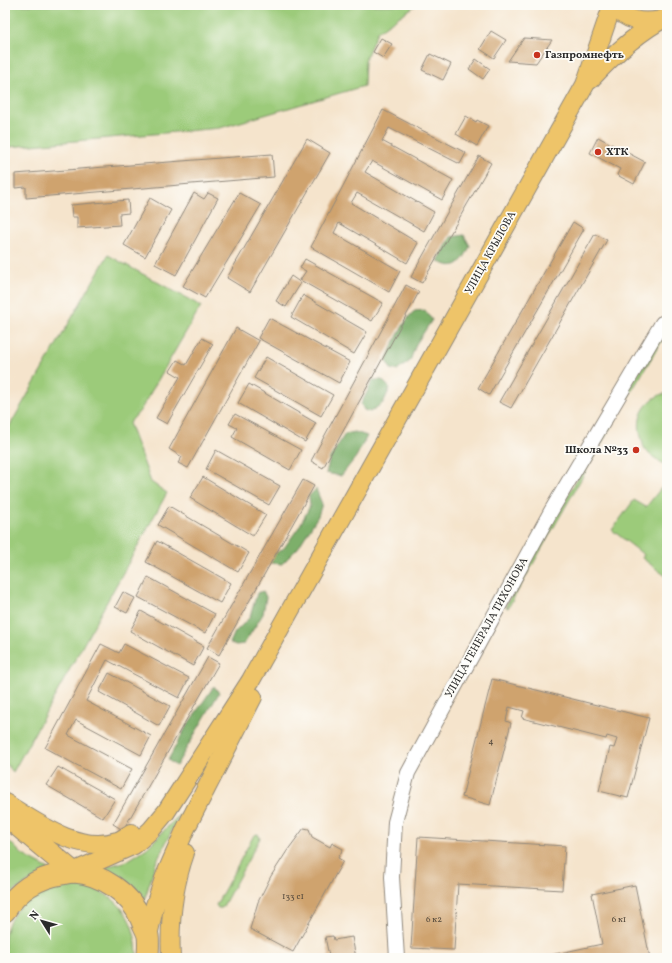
<svg xmlns="http://www.w3.org/2000/svg" width="672" height="963" viewBox="0 0 672 963" font-family="Vollkorn,serif">
  <style>
    .green { fill: #9ccb7a; stroke: #647b52 }
    .forest { fill: #7daf6a; stroke: #546d4a }
    .building { fill: #cfa36e }
    .lines { fill: none; stroke-linecap: round; stroke-linejoin: round }
    .minor-casing { stroke: #90887c; stroke-width: 16 }
    .major-casing { stroke: #90887c; stroke-width: 20 }
    .highway-casing { stroke: #90887c; stroke-width: 23 }
    .minor { stroke: #fff; stroke-width: 14 }
    .major { stroke: #eec469; stroke-width: 18 }
    .highway { stroke: #eec469; stroke-width: 21 }
    .poi-dot { fill: #c8321e; stroke: #fdfcf7; stroke-width: 1.5 }
    .labels { text-anchor: middle; dominant-baseline: central; stroke-width: 3.5; stroke-linejoin: round; paint-order: stroke }
    .number-label { font-size: 9px; fill: #54493c }
    .poi-label { font-size: 11px; font-weight: bold; fill: #2b2b2b; stroke: #fdfcf7; text-anchor: start }
    .street-label { font-size: 11px; fill: #2b2b2b; stroke: #fdfcf7 }
  </style>
  <rect width="100%" height="100%" fill="#fdfcf7"/>
  <filter id="ink" filterUnits="userSpaceOnUse"><feTurbulence type="fractalNoise" baseFrequency=".025" numOctaves="2"/><feDisplacementMap in="SourceGraphic" scale="8" xChannelSelector="R" yChannelSelector="G"/><feConvolveMatrix kernelMatrix="1 2 1 2 8 2 1 2 1" color-interpolation-filters="sRGB"/></filter>
  <filter id="wash" filterUnits="userSpaceOnUse"><feTurbulence type="fractalNoise" baseFrequency=".012" numOctaves="4" result="noise"/><feDisplacementMap in="SourceGraphic" scale="16" xChannelSelector="R" yChannelSelector="G"/><feGaussianBlur stdDeviation="0.9" result="paint"/><feColorMatrix in="noise" values="0 0 0 0 0 0 0 0 0 0 0 0 0 0 0 0 0 1.4 0 .05"/><feComposite in="paint" operator="in"/></filter>
  <g filter="url(#wash)">
    <rect width="100%" height="100%" fill="#f5e4cc"/>
    <g class="green">
      <path d="M5,5H416L377,32L365,60L364,86L220,128L9,147L5,132Z"/>
      <path d="M624,5H667V7C653,17 637,14 624,5Z"/>
      <path d="M108,255L201,306L140,411L129,423L151,482L167,493L13,772L5,762V434Z"/>
      <path d="M664,337L618,414L508,608L506,607L507,603L654,343Z"/>
      <path d="M662,394H667V466C661,462 648,455 645,449C643,447 643,443 642,440C635,420 642,403 662,394Z"/>
      <path d="M662,487L667,491V577L642,558L644,555L612,530L634,500L646,507Z"/>
      <path d="M180,814L156,863L143,904L98,869L127,861L147,848Z"/>
      <path d="M258,834L260,838L222,908H218L216,905L254,835Z"/>
      <path d="M5,837L23,855L49,869L5,897Z"/>
      <path d="M71,884C114,888 137,915 137,958H5C5,951 4,943 5,936C8,914 29,894 49,887C56,885 64,884 71,884Z"/>
    </g>
    <g class="forest">
      <path d="M464,235L470,246C463,262 456,272 438,261L451,237Z"/>
      <path d="M425,310L432,320L416,344L410,361L398,370L391,369L386,361C389,352 407,314 415,311C418,310 422,311 425,310Z"/>
      <path d="M373,380H382L390,388L383,403L370,412L364,410L361,404Z"/>
      <path d="M355,432L367,436L356,457L341,476L326,473L330,458L345,434Z"/>
      <path d="M316,489L322,504L318,516L298,548L282,564L270,563L275,554L284,548L299,527L310,506L309,496Z"/>
      <path d="M263,591L266,597L263,614L244,644L236,645L230,643L235,632L250,617L257,593Z"/>
      <path d="M214,686L219,693L176,766L168,760L186,727Z"/>
    </g>
    <g id="blocks">
      <g class="building">
        <path d="M491,31L506,40L494,58L480,49Z"/>
        <path d="M381,38L392,44L383,58L373,52Z"/>
        <path d="M524,38L552,40L536,63L508,61Z"/>
        <path d="M430,54L451,64L443,80L422,70Z"/>
        <path d="M476,59L490,69L483,79L469,69Z"/>
        <path d="M383,110L466,153L460,164L389,128L382,141L453,180L442,200L372,161L365,172L434,212L424,231L357,193L351,203L418,243L407,263L339,223L334,233L400,271L389,292L311,247Z"/>
        <path d="M466,116L476,122L477,120L488,126L477,146L456,134Z"/>
        <path d="M598,137L645,162L634,184L617,175L620,169L590,153Z"/>
        <path d="M307,139L330,153L250,292L227,278Z"/>
        <path d="M272,154L274,177L26,198V187L15,188V174Z"/>
        <path d="M479,156L491,163L422,283L411,277Z"/>
        <path d="M194,193L204,199L208,193L218,198L176,275L155,264Z"/>
        <path d="M239,193L261,205L205,298L183,286Z"/>
        <path d="M150,198L171,210L145,257L124,245Z"/>
        <path d="M128,200L129,213L119,214L120,225L77,228V217H72L71,205Z"/>
        <path d="M573,222L584,229L489,395L478,388Z"/>
        <path d="M595,234L607,240L511,408L499,402Z"/>
        <path d="M305,259L383,303L372,321L300,280L306,271L300,268Z"/>
        <path d="M291,276L301,283L286,307L276,301Z"/>
        <path d="M406,285L419,292L323,468L311,461Z"/>
        <path d="M303,295L367,332L354,354L291,317Z"/>
        <path d="M269,318L350,362L339,383L258,338Z"/>
        <path d="M236,328L259,341L188,468L178,463L182,457L169,449Z"/>
        <path d="M202,338L213,344L167,424L156,418L180,377L170,371L177,360L186,365Z"/>
        <path d="M266,357L333,395L321,416L254,378Z"/>
        <path d="M249,384L316,423L305,442L238,403Z"/>
        <path d="M235,414L301,450L290,470L232,437L237,428L229,424Z"/>
        <path d="M216,450L280,486L269,505L206,469Z"/>
        <path d="M203,477L266,515L253,536L190,498Z"/>
        <path d="M303,480L314,486L219,655L207,648Z"/>
        <path d="M169,506L249,553L238,572L158,525Z"/>
        <path d="M157,541L231,583L220,603L146,562Z"/>
        <path d="M148,577L215,614L205,633L138,597Z"/>
        <path d="M123,592L135,598L127,613L115,607Z"/>
        <path d="M141,611L204,646L193,666L130,631Z"/>
        <path d="M101,644L119,653L124,644L189,678L179,698L107,660L86,701L151,736L141,755L76,720L68,735L132,769L121,789L45,748Z"/>
        <path d="M208,657L219,663L123,830L113,824Z"/>
        <path d="M109,673L170,706L159,726L99,692Z"/>
        <path d="M492,679L649,718L628,798L599,791L610,747L614,748L617,739L607,736L606,739L522,718L524,711L509,707L506,721L511,723L490,805L462,797Z"/>
        <path d="M58,767L115,799L103,818L46,785Z"/>
        <path d="M304,828L309,829L312,837L330,847L332,843L343,849L338,858L343,861L293,952L250,929L258,902L271,876L287,851Z"/>
        <path d="M418,837L565,846L562,890L458,884L454,950L411,948Z"/>
        <path d="M635,885L650,958H537L602,944L592,894Z"/>
        <path d="M333,936L334,940L352,937L356,958H321L329,956L325,937Z"/>
      </g>
    </g>
  </g>
  <g filter="url(#ink)">
    <use href="#blocks" fill-opacity="0" stroke="#90887c" stroke-width="1"/>
    <g class="lines">
      <g class="minor-casing">
        <path id="minor" d="M397,958L392,877L395,822L408,773L551,511L662,323"/>
      </g>
      <g class="major-casing">
        <g id="major">
          <path d="M612,5C627,21 640,24 661,20"/>
          <path d="M590,80C612,56 637,32 667,17"/>
          <path d="M5,803C36,822 78,854 117,841C122,840 126,836 131,833"/>
          <path d="M73,872L134,845L151,830L166,812L251,680L585,85L612,6"/>
          <path d="M149,940L148,936L154,908L165,876L186,828L253,697"/>
          <path d="M171,958C169,921 173,887 185,853"/>
        </g>
      </g>
      <g class="highway-casing">
        <g id="highway">
          <path d="M5,815L73,872"/>
          <path d="M5,911C18,890 38,878 62,874C66,873 70,872 74,872C102,874 130,893 141,919C143,925 147,931 148,936C149,943 148,951 148,958"/>
        </g>
      </g>
      <use href="#minor" class="minor"/>
      <use href="#major" class="major"/>
      <use href="#highway" class="highway"/>
    </g>
  </g>
  <g class="poi-dot">
    <circle cx="537" cy="55" r="4"/>
    <circle cx="598" cy="152" r="4"/>
    <circle cx="636" cy="450" r="4"/>
  </g>
  <g class="labels">
    <g class="number-label">
      <text x="491" y="741">4</text>
      <text x="293" y="896">133 с1</text>
      <text x="434" y="919">6 к2</text>
      <text x="619" y="919">6 к1</text>
    </g>
    <g class="poi-label">
      <text x="545" y="55">Газпромнефть</text>
      <text x="606" y="152">ХТК</text>
      <text x="628" y="450" text-anchor="end">Школа №33</text>
    </g>
    <g class="street-label">
      <text transform="translate(491 253) rotate(-61)">УЛИЦА КРЫЛОВА</text>
      <text transform="translate(487 628) rotate(-61)">УЛИЦА ГЕНЕРАЛА ТИХОНОВА</text>
    </g>
  </g>
  <rect width="672" height="963" fill="none" stroke="#fdfcf7" stroke-width="20"/>
  <g transform="translate(42 921) rotate(307)" stroke="#fdfcf7" stroke-width="3" paint-order="stroke">
  <path d="M0-3L7 15L0 10L-7 15Z" fill="#2b2b2b"/>
  <text y="-6" font-size="11" font-weight="bold" text-anchor="middle" fill="#2b2b2b">N</text>
  </g>
</svg>
